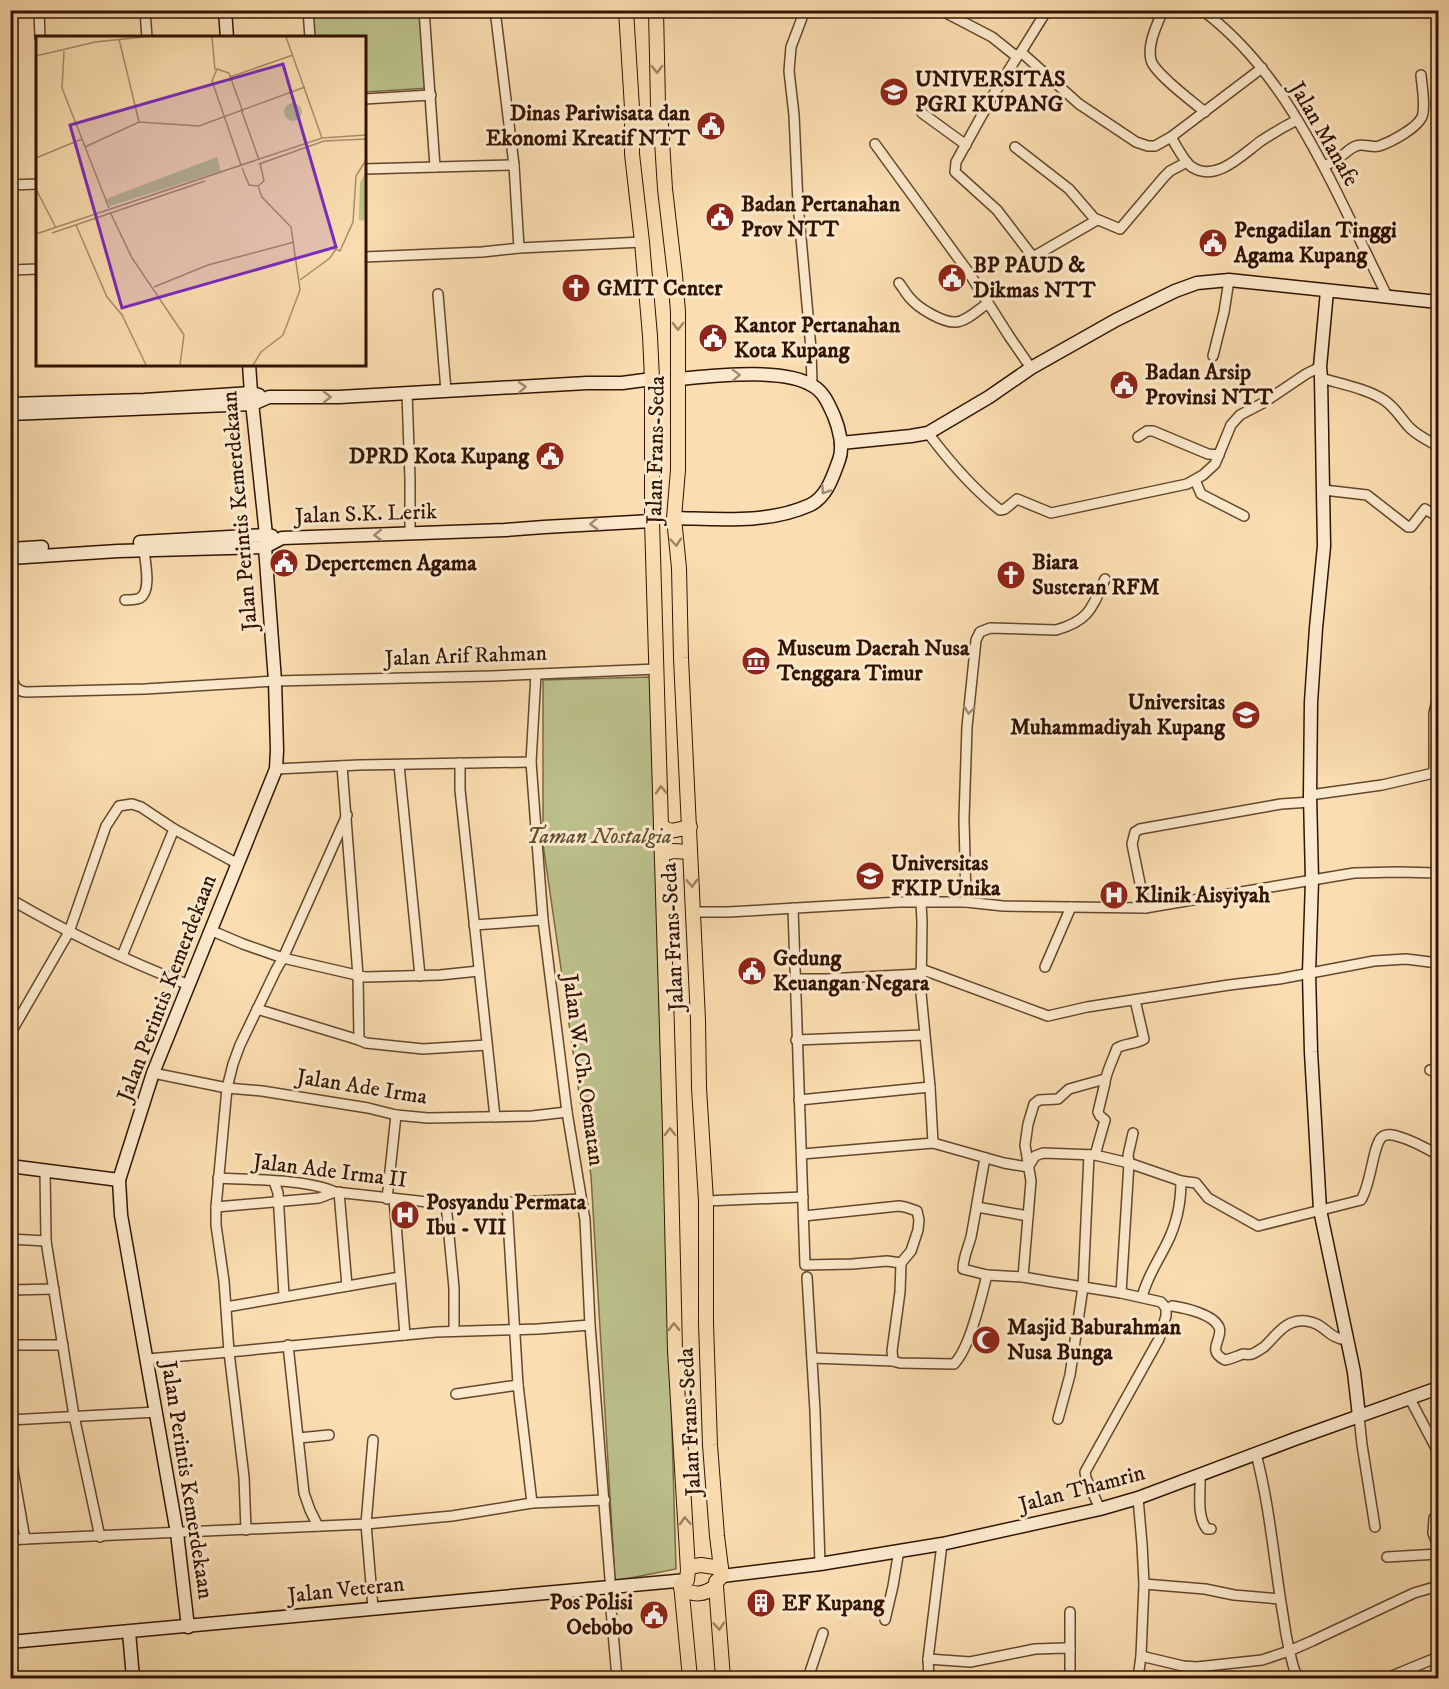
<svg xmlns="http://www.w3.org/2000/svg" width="1449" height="1689" viewBox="0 0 1449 1689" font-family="'IM FELL DW Pica',serif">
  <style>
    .green { fill: #bcc18c; stroke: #776a46; stroke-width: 1.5 }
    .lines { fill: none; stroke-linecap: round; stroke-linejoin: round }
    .street-casing { stroke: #64462c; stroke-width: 12 }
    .secondary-casing { stroke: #321300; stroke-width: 15 }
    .primary-casing { stroke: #321300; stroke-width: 16 }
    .street { stroke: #fce9cc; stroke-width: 9 }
    .secondary { stroke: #fce9cc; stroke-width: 12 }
    .primary { stroke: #faddb0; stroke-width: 14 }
    .oneway { stroke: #a08261 }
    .oneway2 { stroke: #a18970 }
    .labels { text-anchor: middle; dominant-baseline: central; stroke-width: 6; stroke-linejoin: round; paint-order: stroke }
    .poi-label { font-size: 22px; font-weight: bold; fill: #321300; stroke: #fce9cc; text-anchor: start }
    .street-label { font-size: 22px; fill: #321300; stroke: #fce9cc }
    .park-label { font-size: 22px; font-style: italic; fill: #625031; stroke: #fce9cc }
    .inset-road { fill: none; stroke: #aa8c6a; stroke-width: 1.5 }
    .view { fill: #7b2cbf; fill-opacity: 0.15; stroke: #7b2cbf; stroke-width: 3 }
    .inset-edge { fill: none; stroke: #321300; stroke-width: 3 }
  </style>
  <rect width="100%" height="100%" fill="#faddb0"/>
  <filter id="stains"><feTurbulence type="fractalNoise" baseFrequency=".00333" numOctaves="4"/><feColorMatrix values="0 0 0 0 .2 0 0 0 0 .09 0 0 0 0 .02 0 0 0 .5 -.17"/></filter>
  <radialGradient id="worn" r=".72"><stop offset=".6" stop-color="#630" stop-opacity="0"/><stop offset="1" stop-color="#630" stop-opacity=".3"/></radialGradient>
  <g class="green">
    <path d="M312,11H422L430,88L365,92L364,38L314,37Z"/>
    <path d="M650,677L676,1569L615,1581L591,1176L543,844V680Z"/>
  </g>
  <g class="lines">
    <g class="street-casing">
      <g id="street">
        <path d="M39,10L40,38"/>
        <path d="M145,10L147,38"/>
        <path d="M308,10L310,38"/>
        <path d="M424,10L435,167"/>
        <path d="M805,10L791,47L789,71L794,115L798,204L811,349L812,385"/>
        <path d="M1047,10L1021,52L1079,104L1136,142L1148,146H1155L1171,137L1262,68"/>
        <path d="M1163,10C1157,25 1147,44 1151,60C1154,73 1193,102 1205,112"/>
        <path d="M1202,10C1269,60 1309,135 1345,209C1359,238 1373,267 1387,296"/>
        <path d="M948,14L992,37L1017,57"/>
        <path d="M1021,52L1017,57L992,97L956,162L955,172L997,210L1033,257L1097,220"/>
        <path d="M364,99L431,95"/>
        <path d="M922,113L966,145"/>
        <path d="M1171,137C1176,145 1185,163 1192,167C1216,183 1243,154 1261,141C1273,133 1285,126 1297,120"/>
        <path d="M875,144L969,273L1009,336L1031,368"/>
        <path d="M1015,147L1069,189L1094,218L1120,229L1164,177L1170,171L1187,162"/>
        <path d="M1324,166C1331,163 1338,159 1344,154C1348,151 1351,148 1356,146C1363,143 1371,148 1379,146C1391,142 1422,126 1423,113C1425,101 1422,87 1421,75"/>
        <path d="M364,169L514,165L495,10"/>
        <path d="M10,185L38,184"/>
        <path d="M519,248L642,242"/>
        <path d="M364,257L482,252L519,248L514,165"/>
        <path d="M1010,269L1033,257"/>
        <path d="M10,270L38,269"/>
        <path d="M899,283C903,288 906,294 910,298C918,308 943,323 956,322C967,321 979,309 988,303"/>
        <path d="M438,294L446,391"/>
        <path d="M1213,356L1224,312L1229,280"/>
        <path d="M1321,378C1341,384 1368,389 1384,400C1396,408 1401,419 1410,428C1418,436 1429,441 1438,446"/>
        <path d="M407,393L410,479V534"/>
        <path d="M928,433C949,461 972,488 1000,510L1005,509L1017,499L1051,513L1187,484L1203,475L1215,464L1231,425L1240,415L1263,403L1306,374L1320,367"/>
        <path d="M1138,437L1147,431H1153L1208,454L1219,455"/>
        <path d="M1195,480L1201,494L1244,516"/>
        <path d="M1324,490L1367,495L1408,527H1411L1425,509L1438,517"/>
        <path d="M1436,588L1438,592"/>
        <path d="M125,600C130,600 136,600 140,598C152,591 145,562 144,550"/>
        <path d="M10,671C13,682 14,691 26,692L145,689L275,681L492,676L657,669"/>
        <path d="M536,674L531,762L536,829L543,920L567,1112L585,1220L590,1325L610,1579"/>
        <path d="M460,763V790L495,1117"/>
        <path d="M399,765L420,976"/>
        <path d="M342,766L358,976L359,1040L366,1043L423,1049L487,1045"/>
        <path d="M276,769L359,765L531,762"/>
        <path d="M1434,773V713L1438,697"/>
        <path d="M1310,795L1382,785L1438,772"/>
        <path d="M10,899C68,933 127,961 189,985"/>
        <path d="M966,902L964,819L967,727L976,640L980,632L990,628L1056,630C1089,621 1092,608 1105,579"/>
        <path d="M921,903L922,921L921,993L930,1087L933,1143"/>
        <path d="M793,908L805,1265L852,1264L887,1261L901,1263"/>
        <path d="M1145,908L1132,844L1135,832L1140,829L1281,804L1311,802"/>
        <path d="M693,912H728L899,902H966L1003,906L1145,908L1354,873L1398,872L1438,873"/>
        <path d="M474,925L543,920"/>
        <path d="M210,930L243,944L283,958L365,977L440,975L479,971"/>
        <path d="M122,956L174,829"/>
        <path d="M1045,967L1071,907"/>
        <path d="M921,969L1048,1016L1087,1007L1229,985L1279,979L1374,961L1406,959L1438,963"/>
        <path d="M796,979H826L920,974"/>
        <path d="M257,1009L359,1040"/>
        <path d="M10,1034L69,932L106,826L119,806L132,804L141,807L174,829L238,864"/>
        <path d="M796,1040L924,1035"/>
        <path d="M1430,1070L1438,1073"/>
        <path d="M153,1073L227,1088L262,1091L368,1108L396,1115L428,1118L532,1116L567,1112"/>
        <path d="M799,1100L930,1087"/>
        <path d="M802,1154L933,1143L1004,1163L1028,1167"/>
        <path d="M1095,1155L1105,1120L1100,1116L1098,1112L1105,1083C1105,1075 1114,1057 1117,1048C1125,1043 1137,1044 1144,1039L1135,1000"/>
        <path d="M985,1158C980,1184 976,1211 971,1237C968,1248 963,1258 963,1269L987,1275L1023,1277L1052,1282L1121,1293L1161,1302L1166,1308V1316L1159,1339L1085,1472L1086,1478L1100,1509"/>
        <path d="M1028,1167L1035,1156L1043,1153L1095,1155L1129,1163L1181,1181L1196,1183L1208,1198L1258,1226L1361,1200C1371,1185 1373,1144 1382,1137C1387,1133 1394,1135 1400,1137C1414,1141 1426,1148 1438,1155"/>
        <path d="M45,1170L46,1241L74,1416L100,1537"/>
        <path d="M218,1178C249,1180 308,1179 335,1192L446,1204H476L581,1199"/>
        <path d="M274,1181L278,1193L284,1296"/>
        <path d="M339,1192L347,1286"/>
        <path d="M387,1199L396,1115"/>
        <path d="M394,1199L405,1335"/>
        <path d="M706,1201L803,1197"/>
        <path d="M507,1203L518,1385L532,1503"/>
        <path d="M446,1204L454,1288V1331"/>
        <path d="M216,1207L319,1198L335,1192"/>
        <path d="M977,1207L1028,1216"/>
        <path d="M804,1216L899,1206L905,1207L917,1211L919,1220L918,1230L911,1251L901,1263L900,1292L892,1351L893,1361"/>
        <path d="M1436,1229L1438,1223"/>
        <path d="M10,1239L46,1241"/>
        <path d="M807,1277L815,1411L820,1564"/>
        <path d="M1023,1277L1031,1181L1025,1145L1028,1124L1034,1104L1039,1100L1058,1099L1069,1089L1105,1079"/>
        <path d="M10,1290L54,1289"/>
        <path d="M1121,1293L1129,1163L1128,1155L1133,1133"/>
        <path d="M1142,1297C1147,1277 1157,1263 1166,1245C1176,1226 1181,1202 1181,1181"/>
        <path d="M1172,1306C1185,1308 1213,1314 1219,1327C1224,1339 1205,1350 1225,1360C1231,1359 1237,1356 1243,1354C1246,1354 1249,1355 1252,1354C1255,1353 1261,1349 1264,1347C1277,1335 1285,1319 1306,1321C1325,1323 1328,1339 1347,1340"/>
        <path d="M226,1307L400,1277"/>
        <path d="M10,1345H63"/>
        <path d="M288,1345L304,1493L310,1510L318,1526"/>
        <path d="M812,1358L893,1361L900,1363L954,1364C970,1348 981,1298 987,1275"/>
        <path d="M147,1359L229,1352L436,1332L538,1329L590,1325"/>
        <path d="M456,1394L518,1385"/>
        <path d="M1410,1399L1438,1452"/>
        <path d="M1359,1416L1362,1445L1375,1527"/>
        <path d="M1058,1419L1070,1375L1083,1287L1089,1155"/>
        <path d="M10,1420L157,1412"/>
        <path d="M299,1438L329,1435"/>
        <path d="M373,1440L366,1524L452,1516L532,1503L605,1500"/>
        <path d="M10,1453L25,1539L366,1524L373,1608"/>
        <path d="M1256,1454C1270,1507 1274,1562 1283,1615C1286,1637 1290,1658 1297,1678"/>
        <path d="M1200,1475C1201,1492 1196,1516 1207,1529H1211"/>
        <path d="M1138,1498L1142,1544L1144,1584L1141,1656L1138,1678"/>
        <path d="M1438,1514L1434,1518L1433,1533L1438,1546"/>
        <path d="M246,1530L244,1477L229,1352L224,1281L216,1225V1207L227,1088L233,1064L240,1045L276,970L283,958L347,815"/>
        <path d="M10,1540L25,1539"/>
        <path d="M1387,1557L1438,1554"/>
        <path d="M1144,1584L1205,1589L1234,1595L1280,1599"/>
        <path d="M609,1586L617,1678"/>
        <path d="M1070,1612V1649"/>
        <path d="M885,1620L893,1586L899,1550"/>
        <path d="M1141,1656L1183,1666L1197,1667L1262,1660L1289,1651L1312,1641L1414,1593L1438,1586"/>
        <path d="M928,1659L970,1662L1035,1649L1066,1648L1070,1649V1678"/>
        <path d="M808,1678L823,1633"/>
        <path d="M929,1678L928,1659L942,1544"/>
        <path d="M1387,1678L1438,1657"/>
      </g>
    </g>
    <g class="secondary-casing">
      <g id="secondary">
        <path d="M225,10L227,38"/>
        <path d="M1327,291L1320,367L1321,378L1324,546L1316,628L1311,702L1310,795L1312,880L1309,973L1311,1052L1320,1210L1354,1372L1359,1416"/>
        <path d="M10,404L144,400L251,393L259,395"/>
        <path d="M10,414L253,404L269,397H339L587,383H622L652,379"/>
        <path d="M841,443L911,436L928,433L989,397L1031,368L1116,320L1175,291L1197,283L1229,280L1438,302"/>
        <path d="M674,518C719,519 768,524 810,505C827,497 833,476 839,460C844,447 839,428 834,416C829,405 824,392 813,386C785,367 711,376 678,379"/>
        <path d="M140,542L266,535L272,536"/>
        <path d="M10,549L42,547"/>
        <path d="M10,558L118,551L265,547L282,538L505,530L544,527L652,521"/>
        <path d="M10,1166L119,1180"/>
        <path d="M722,1576L820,1564L942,1544L1100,1509L1138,1498L1295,1439L1438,1388"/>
        <path d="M188,1627L177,1533L121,1215L119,1180L153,1073L276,769L277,750L275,681L265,547L266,535L251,393L249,364"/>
        <path d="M129,1632L133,1678"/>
        <path d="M10,1642L687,1580"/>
      </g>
    </g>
    <g class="primary-casing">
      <g id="primary">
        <path d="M626,10L632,108V154L642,242L650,336L652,379V521L670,1131L675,1350L688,1570L687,1580L681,1584L690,1678"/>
        <path d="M656,10L658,105L661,125L665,189L675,275L678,312V470L674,518L679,568L681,658L698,1020L699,1088L706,1201V1323L710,1445L717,1536L722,1576L716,1582V1586L723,1678"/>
        <path d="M632,129C642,122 650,119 661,125"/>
        <path d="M662,827L671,831L690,827"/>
        <path d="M663,854L673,851L690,852"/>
        <path d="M688,1570V1567L701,1565L721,1568"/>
        <path d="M681,1588C694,1596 704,1595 716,1586"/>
      </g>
    </g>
    <use href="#street" class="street"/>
    <use href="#secondary" class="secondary"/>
    <use href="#primary" class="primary"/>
  </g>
  <defs><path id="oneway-chevron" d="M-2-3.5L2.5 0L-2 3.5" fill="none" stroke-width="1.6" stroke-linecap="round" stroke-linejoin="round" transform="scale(1.5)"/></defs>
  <g class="oneway">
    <use href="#oneway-chevron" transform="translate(657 69) rotate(89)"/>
    <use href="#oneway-chevron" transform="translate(678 326) rotate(90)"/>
    <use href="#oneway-chevron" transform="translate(676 542) rotate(85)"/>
    <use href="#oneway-chevron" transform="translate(661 790) rotate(-92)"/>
    <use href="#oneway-chevron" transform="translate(692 883) rotate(87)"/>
    <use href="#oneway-chevron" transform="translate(670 1132) rotate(-91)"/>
    <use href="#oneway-chevron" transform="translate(674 1327) rotate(-91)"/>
    <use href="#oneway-chevron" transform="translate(685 1521) rotate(-93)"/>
    <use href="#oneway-chevron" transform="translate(719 1626) rotate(86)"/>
  </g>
  <g class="oneway2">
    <use href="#oneway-chevron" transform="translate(736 375) rotate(-2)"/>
    <use href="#oneway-chevron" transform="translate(522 387) rotate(-3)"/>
    <use href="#oneway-chevron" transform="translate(327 397)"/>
    <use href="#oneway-chevron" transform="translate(825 490) rotate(123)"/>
    <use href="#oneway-chevron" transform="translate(594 524) rotate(177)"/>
    <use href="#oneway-chevron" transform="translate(378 535) rotate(179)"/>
    <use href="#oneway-chevron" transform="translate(969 710) rotate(96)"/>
  </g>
  <defs>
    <g id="university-disc" transform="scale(1.5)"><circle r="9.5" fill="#8f2418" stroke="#fce9cc"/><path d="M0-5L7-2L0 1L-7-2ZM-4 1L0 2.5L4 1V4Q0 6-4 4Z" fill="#fff"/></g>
    <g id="civic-disc" transform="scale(1.5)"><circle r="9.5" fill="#8f2418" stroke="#fce9cc"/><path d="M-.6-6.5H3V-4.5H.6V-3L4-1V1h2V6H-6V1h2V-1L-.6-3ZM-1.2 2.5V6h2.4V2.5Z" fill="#fff"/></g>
    <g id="church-disc" transform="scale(1.5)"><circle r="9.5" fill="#8f2418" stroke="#fce9cc"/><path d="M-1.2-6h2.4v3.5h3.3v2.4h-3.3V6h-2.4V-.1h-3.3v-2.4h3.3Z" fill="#fff"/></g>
    <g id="museum-disc" transform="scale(1.5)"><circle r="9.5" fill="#8f2418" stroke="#fce9cc"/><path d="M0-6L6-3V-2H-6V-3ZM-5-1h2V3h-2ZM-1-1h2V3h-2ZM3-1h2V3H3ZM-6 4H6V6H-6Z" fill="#fff"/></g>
    <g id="hospital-disc" transform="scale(1.5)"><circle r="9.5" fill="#8f2418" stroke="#fce9cc"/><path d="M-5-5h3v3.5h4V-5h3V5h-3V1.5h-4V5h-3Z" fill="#fff"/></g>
    <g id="mosque-disc" transform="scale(1.5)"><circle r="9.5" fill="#8f2418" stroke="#fce9cc"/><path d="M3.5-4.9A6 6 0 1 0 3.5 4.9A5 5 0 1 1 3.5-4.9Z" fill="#fff"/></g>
    <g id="building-disc" transform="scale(1.5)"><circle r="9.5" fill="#8f2418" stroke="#fce9cc"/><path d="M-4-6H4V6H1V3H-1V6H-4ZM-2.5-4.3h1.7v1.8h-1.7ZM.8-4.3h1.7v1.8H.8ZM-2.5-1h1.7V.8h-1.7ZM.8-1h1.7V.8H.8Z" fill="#fff"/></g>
  </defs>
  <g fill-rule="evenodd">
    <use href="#university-disc" x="894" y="92"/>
    <use href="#civic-disc" x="711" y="126"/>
    <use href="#civic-disc" x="720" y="217"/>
    <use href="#civic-disc" x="1213" y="243"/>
    <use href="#civic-disc" x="952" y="278"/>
    <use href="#church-disc" x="576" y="288"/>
    <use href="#civic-disc" x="713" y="338"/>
    <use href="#civic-disc" x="1124" y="385"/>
    <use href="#civic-disc" x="550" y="456"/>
    <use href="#civic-disc" x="284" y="563"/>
    <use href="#church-disc" x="1011" y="575"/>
    <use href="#museum-disc" x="756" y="661"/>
    <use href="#university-disc" x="1246" y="715"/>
    <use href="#university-disc" x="870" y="876"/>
    <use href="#hospital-disc" x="1114" y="895"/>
    <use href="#civic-disc" x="752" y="971"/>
    <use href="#hospital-disc" x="405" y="1215"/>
    <use href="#mosque-disc" x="986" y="1340"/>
    <use href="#building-disc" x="761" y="1603"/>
    <use href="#civic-disc" x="654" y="1615"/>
  </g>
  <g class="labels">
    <g class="poi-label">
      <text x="915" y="79">UNIVERSITAS<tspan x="915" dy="25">PGRI KUPANG</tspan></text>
      <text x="690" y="113" text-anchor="end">Dinas Pariwisata dan<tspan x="690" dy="25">Ekonomi Kreatif NTT</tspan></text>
      <text x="741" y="204">Badan Pertanahan<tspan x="741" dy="25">Prov NTT</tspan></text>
      <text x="1234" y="230">Pengadilan Tinggi<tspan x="1234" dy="25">Agama Kupang</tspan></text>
      <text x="973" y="265">BP PAUD &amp;<tspan x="973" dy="25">Dikmas NTT</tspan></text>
      <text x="597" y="288">GMIT Center</text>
      <text x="734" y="325">Kantor Pertanahan<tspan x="734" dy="25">Kota Kupang</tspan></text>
      <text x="1145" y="372">Badan Arsip<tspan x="1145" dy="25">Provinsi NTT</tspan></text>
      <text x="529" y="456" text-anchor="end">DPRD Kota Kupang</text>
      <text x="1032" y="562">Biara<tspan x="1032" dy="25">Susteran RFM</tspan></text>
      <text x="305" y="563">Depertemen Agama</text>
      <text x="777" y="648">Museum Daerah Nusa<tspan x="777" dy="25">Tenggara Timur</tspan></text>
      <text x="1225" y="702" text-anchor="end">Universitas<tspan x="1225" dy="25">Muhammadiyah Kupang</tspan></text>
      <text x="891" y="863">Universitas<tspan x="891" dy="25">FKIP Unika</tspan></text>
      <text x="1135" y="895">Klinik Aisyiyah</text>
      <text x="773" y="958">Gedung<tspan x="773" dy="25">Keuangan Negara</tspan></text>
      <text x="426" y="1202">Posyandu Permata<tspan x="426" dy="25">Ibu - VII</tspan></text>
      <text x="1007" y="1327">Masjid Baburahman<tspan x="1007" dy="25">Nusa Bunga</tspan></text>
      <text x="633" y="1602" text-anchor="end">Pos Polisi<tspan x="633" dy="25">Oebobo</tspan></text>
      <text x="782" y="1603">EF Kupang</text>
    </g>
    <g class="street-label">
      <text transform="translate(1324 134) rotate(60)">Jalan Manafe</text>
      <text transform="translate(656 450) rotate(-89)">Jalan Frans-Seda</text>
      <text transform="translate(240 511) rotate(-95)">Jalan Perintis Kemerdekaan</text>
      <text transform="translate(366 514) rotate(-2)">Jalan S.K. Lerik</text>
      <text transform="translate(466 656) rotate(-2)">Jalan Arif Rahman</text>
      <text transform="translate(673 937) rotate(-93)">Jalan Frans-Seda</text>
      <text transform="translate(167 988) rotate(-69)">Jalan Perintis Kemerdekaan</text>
      <text transform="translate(583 1070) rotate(82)">Jalan W. Ch. Oematan</text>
      <text transform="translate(362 1087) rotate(9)">Jalan Ade Irma</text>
      <text transform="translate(330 1171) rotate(7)">Jalan Ade Irma II</text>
      <text transform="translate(690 1422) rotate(-93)">Jalan Frans-Seda</text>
      <text transform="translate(187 1480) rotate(81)">Jalan Perintis Kemerdekaan</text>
      <text transform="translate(1082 1489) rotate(-15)">Jalan Thamrin</text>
      <text transform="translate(346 1590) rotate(-6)">Jalan Veteran</text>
    </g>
    <g class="park-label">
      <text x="599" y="836">Taman Nostalgia</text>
    </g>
  </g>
  <g transform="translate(36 36)">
    <rect width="330" height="330" fill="#faddb0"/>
    <path d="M248 76a9 9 0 1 1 18 0a9 9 0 1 1-18 0ZM181,121L185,135L74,170L70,163ZM330,135V185L323,184V177L324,147Z" fill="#bcc18c"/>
    <path class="inset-road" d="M176,1L179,34M250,1L286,102M83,3L103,86M28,15L26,52L73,172M0,20L59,6L107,1M194,41L257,19M205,73L223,124M49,111L103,86L163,90L269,51M0,122L46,103M223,128L288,105L330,103M205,129L176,45L181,33L193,37L207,76M206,132L213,149L222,150L228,145L224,127M0,153L20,192M74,176L96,222L148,299L144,329M40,189L71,261L86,279L110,329M16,197L169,145M0,198L286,102L330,99M264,244L294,222L300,213L304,215L317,186L320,140L330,124M118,251L172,229L258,206M217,329L225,316L247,299L264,254L255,191L226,161L222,150"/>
    <path class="view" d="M247,28L300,211L86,272L34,89Z"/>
    <rect width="330" height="330" class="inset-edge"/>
  </g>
  <rect width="1449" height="1689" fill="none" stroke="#faddb0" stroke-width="36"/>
  <rect x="12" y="12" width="1425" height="1665" fill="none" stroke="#321300" stroke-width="3"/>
  <rect x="18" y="18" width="1413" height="1653" fill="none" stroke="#321300" stroke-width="1.5"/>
  <rect width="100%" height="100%" filter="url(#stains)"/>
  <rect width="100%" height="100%" fill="url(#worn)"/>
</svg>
